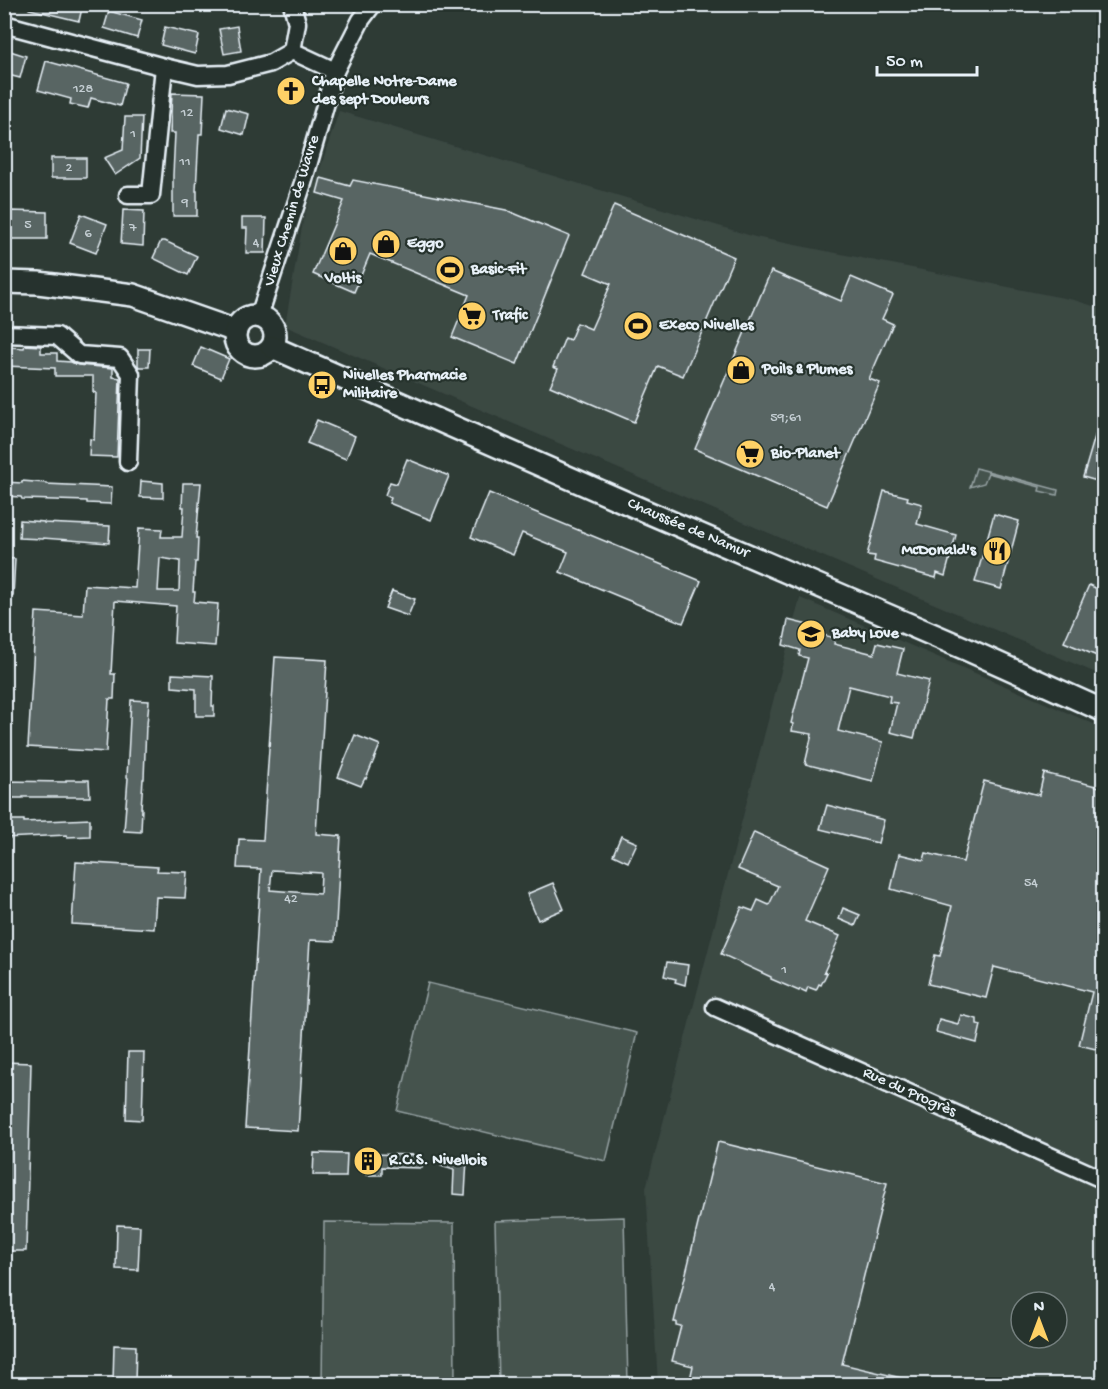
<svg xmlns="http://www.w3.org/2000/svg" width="1108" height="1389" viewBox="0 0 1108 1389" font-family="'Gochi Hand',sans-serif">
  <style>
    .built { fill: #3b4843; fill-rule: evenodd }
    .green { fill: #45524e; stroke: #96a2a3; stroke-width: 1.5 }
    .building { fill: #596563; stroke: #e8f1f8; stroke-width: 1.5; fill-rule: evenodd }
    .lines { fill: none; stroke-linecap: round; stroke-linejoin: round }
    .minor-casing { stroke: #e8f1f8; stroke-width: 21 }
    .major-casing { stroke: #e8f1f8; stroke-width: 26 }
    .minor { stroke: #26332d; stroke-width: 16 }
    .major { stroke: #26332d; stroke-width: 21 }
    .labels { text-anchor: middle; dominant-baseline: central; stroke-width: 4.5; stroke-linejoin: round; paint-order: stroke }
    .number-label { font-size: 14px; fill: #c4ced3 }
    .poi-label { font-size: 16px; font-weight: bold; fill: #e8f1f8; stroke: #26332d; text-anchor: start }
    .street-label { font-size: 16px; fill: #e8f1f8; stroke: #26332d }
  </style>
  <rect width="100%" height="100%" fill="#2e3b35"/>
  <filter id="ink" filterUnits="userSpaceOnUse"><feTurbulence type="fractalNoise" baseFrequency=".0167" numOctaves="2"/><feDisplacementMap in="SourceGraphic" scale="12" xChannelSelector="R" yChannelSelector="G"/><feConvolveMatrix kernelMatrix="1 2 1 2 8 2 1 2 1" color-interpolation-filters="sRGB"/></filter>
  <g filter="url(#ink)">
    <g class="built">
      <path d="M339,111L755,237L1074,300L1103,309V676L285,326L303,221Z"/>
      <path d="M800,598L1103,728V1384H658L646,1188ZM1021,1302H1057V1338H1021Z"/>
    </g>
    <g class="green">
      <path d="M976,468L1058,490L1057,495L1039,491L1040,487L988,473L984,483L970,487Z"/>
      <path d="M428,983L637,1033L606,1161L397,1111Z"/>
      <path d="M624,1217L628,1384H499L495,1221Z"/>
      <path d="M324,1222L454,1223L455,1384H322Z"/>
    </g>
    <g class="building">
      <path d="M29,4H83L79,21L29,9Z"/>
      <path d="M109,11L142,20L137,38L104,28Z"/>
      <path d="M237,26L241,51L224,54L219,29Z"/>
      <path d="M165,27L199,35L195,54L161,45Z"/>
      <path d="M4,49L26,56L20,78L4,74Z"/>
      <path d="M46,61L126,83L120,106L91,98L88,108L70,104L71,99L38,90Z"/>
      <path d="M172,93L204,94L202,134H199L196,191H197V216H173V175L175,133H170Z"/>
      <path d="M226,108L249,114L244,135L221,128Z"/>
      <path d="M125,117H142L140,158L115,175L104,158L123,150Z"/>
      <rect x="51" y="158" width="35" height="20"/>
      <path d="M321,178L350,186L353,180L506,210L569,236L517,364L452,337L469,295L370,254L354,292L313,274L344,201L317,193Z"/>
      <path d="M614,205L734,257L683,376L658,366L634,422L550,386L558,369L553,367L565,338L570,340L577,323L591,329L611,284L585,273Z"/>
      <path d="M123,210L144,211L143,246L121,244Z"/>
      <path d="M10,211L47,212V239H10Z"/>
      <path d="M81,214L107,224L96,253L70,243Z"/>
      <path d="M242,218H266L265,253H246L247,228H242Z"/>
      <path d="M161,241H165L197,256L188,275L153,258Z"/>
      <path d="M771,271L841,301L851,277L893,295L882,319L893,324L869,379L880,383L827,506L695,449Z"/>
      <path d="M25,345L41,346V353H57V361L71,362L78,365L113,368V377L120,378L117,457L89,456L90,439L94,440L96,393L93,392V376H55V368L4,366V350L9,351V347L24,348Z"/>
      <path d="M201,347L229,359L221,378L193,366Z"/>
      <path d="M138,349H150L149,367H139L138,365Z"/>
      <path d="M1101,416L1104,417V483L1083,477Z"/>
      <path d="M317,420L355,436L346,459L307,443Z"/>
      <path d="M407,459L449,476L431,520L389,503L391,498L385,495L390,482L397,484Z"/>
      <path d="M22,481L46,483V484L112,487L111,504L87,503V501L22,499L21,497L4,496V482L22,483Z"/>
      <path d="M141,481L163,483V498L140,497Z"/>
      <path d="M183,483H201L196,538H198L197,562H195L193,592H195L194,602L218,604L215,646L174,643L176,606L115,601L111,674H115L114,699H109L106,752L28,747L36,612L83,615L85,585L135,588L139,528L162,529L161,537H182L184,507H182ZM160,558L180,561L179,591H158Z"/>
      <path d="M884,491L908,497L907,500L922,504L917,524L956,535L945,576L937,573L936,578L874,561L875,556L867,555Z"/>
      <path d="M489,493L701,581L683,623L560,572L568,552L522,533L513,555L471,537Z"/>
      <path d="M994,514L1019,521L1001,589L975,582Z"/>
      <path d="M20,520L44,522V523L110,526L109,543L43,538V539L19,538Z"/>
      <path d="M4,558L15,559L13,596H4Z"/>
      <path d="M1089,585L1104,592V659L1064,642Z"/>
      <path d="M392,591L415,599L408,616L385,608Z"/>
      <path d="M788,620L808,625L807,631L835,638L834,644L874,654L877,643L903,649L897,673L929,681L914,738L890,732L897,703L889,702L890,696L849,686L838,731L883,742L873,781L805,764L812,734L792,731L793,724L791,723L808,658L799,656L800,650L783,645Z"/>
      <path d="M275,657L327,660L316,834L341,836L335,941L310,940L298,1131L245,1128L261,869L237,868L239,839L263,840ZM272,870L321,873L320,894L270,890Z"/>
      <path d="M172,674L213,676L212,706H214V716H196V689L172,687Z"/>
      <path d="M131,700L149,701L147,725H146L144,779H143L141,808H142L141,832L124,831L128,778L127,777Z"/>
      <path d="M355,735L380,745L366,779L365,778L361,786L338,777Z"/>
      <path d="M1044,773L1104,788V1051L1079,1045L1092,992L994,967L986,998L928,984L935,955L940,956L952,906L891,889L899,854L924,860L926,853L963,862L984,781L1039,795Z"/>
      <path d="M66,780H89L90,797H23V798H4V781L66,782Z"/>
      <path d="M827,805L884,820L878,843L820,829Z"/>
      <path d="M90,819V836L67,837V835L4,838V820H24V822Z"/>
      <path d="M754,832L829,866L805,921L840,936L824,972L827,973L821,985L819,984L816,990L808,987L806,992L800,989L799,991L771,979V977L721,954L742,907L753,911L758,900L769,905L778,886L738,869Z"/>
      <path d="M621,836L637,843L628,862L613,855Z"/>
      <path d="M76,862L158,867L157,871L187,872L185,898L156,897L154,929L72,924Z"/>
      <path d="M553,883L564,909L538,920L527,894Z"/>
      <path d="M843,908L860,915L855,926L839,919Z"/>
      <path d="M667,962L688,965L685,985L675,982L676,979L664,976Z"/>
      <path d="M961,1015L977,1019V1024L981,1025L977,1043L936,1032L939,1019L958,1024Z"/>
      <path d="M128,1052H144L142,1120L126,1119Z"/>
      <path d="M4,1062L31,1063L26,1251H4Z"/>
      <path d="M718,1142L887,1183L842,1364L910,1380L909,1384H689L693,1366L672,1361L681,1326L676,1325V1322H674Z"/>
      <path d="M314,1153L347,1154L346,1177H329V1175H313Z"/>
      <path d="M366,1154L422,1155V1168L382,1167V1175H366Z"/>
      <path d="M444,1155L454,1158L467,1159L465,1195L453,1194L454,1170L441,1166Z"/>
      <path d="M117,1225L140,1226L138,1270L116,1269Z"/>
      <path d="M114,1345L136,1346L135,1383L113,1382Z"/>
    </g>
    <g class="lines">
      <g class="minor-casing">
        <g id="minor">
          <path d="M292,4L297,23L292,51"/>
          <path d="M4,24L164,67L198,75L228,74L271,63L292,51"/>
          <path d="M292,51L335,71"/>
          <path d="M128,195H151L164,67"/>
          <path d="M259,316L303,183L335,71L361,20L373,4"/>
          <path d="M4,334L57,336L79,355L120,358L131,374L128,462"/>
          <path d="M715,1007L1104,1180"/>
        </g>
      </g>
      <g class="major-casing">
        <g id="major">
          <path d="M4,282L38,283L133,295L236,331"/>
          <circle cx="255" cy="336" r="20"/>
          <path d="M272,347L645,511L966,649L1104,711"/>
        </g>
      </g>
      <use href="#minor" class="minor"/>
      <use href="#major" class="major"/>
    </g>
  </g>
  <defs>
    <g id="church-disc" transform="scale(1.5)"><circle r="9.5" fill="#ffd166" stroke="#26332d"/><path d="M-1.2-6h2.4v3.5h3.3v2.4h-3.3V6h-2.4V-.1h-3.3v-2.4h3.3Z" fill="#111"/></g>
    <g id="shop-disc" transform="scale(1.5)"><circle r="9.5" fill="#ffd166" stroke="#26332d"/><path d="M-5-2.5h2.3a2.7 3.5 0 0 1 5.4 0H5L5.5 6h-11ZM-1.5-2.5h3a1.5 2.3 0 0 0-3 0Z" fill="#111"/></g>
    <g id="stadium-disc" transform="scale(1.5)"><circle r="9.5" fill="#ffd166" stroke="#26332d"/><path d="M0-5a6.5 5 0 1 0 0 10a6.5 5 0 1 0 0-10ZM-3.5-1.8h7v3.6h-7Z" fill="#111"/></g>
    <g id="supermarket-disc" transform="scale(1.5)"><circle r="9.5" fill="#ffd166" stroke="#26332d"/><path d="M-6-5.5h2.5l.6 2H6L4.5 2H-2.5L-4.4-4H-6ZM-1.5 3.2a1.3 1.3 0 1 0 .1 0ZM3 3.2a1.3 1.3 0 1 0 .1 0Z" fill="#111"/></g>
    <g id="bus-disc" transform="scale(1.5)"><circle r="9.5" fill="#ffd166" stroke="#26332d"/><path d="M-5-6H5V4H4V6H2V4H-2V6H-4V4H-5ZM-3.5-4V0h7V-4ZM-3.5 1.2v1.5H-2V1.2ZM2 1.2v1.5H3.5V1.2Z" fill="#111"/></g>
    <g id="restaurant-disc" transform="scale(1.5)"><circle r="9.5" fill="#ffd166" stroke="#26332d"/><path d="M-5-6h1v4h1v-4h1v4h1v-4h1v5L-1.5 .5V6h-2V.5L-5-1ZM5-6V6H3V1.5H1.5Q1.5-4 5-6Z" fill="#111"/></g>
    <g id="school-disc" transform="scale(1.5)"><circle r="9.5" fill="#ffd166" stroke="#26332d"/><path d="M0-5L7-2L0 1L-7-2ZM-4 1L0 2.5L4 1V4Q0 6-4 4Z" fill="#111"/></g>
    <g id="building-disc" transform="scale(1.5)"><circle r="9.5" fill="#ffd166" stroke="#26332d"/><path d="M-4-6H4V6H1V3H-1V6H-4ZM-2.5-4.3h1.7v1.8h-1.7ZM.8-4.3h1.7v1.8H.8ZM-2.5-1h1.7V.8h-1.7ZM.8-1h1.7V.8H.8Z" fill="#111"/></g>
  </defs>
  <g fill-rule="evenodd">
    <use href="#church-disc" x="291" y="91"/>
    <use href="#shop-disc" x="386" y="244"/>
    <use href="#shop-disc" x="343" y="251"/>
    <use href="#stadium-disc" x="450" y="270"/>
    <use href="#supermarket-disc" x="472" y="316"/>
    <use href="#stadium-disc" x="638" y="326"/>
    <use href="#shop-disc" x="741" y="370"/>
    <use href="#bus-disc" x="322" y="385"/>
    <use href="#supermarket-disc" x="750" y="454"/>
    <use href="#restaurant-disc" x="997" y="551"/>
    <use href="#school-disc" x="811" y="634"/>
    <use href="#building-disc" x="368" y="1161"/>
  </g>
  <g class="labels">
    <g class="number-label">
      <text x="83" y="89">128</text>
      <text x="187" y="113">12</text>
      <text x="133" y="134">1</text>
      <text x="185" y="162">11</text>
      <text x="69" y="168">2</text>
      <text x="185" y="203">9</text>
      <text x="28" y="225">5</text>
      <text x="133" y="228">7</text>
      <text x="88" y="234">6</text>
      <text x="256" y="243">4</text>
      <text x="786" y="418">59;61</text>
      <text x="1031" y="883">54</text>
      <text x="291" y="899">42</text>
      <text x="784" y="970">1</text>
      <text x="772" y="1287">4</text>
    </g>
    <g class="poi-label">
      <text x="312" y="82">Chapelle Notre-Dame<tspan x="312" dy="18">des sept Douleurs</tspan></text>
      <text x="407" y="244">Eggo</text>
      <text x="471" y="270">Basic-Fit</text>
      <text x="343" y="279" text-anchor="middle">Voltis</text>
      <text x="493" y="316">Trafic</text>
      <text x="659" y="326">Execo Nivelles</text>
      <text x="762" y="370">Poils &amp; Plumes</text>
      <text x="343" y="376">Nivelles Pharmacie<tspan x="343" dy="18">Militaire</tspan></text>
      <text x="771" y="454">Bio-Planet</text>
      <text x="976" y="551" text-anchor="end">McDonald's</text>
      <text x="832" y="634">Baby Love</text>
      <text x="389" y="1161">R.C.S. Nivellois</text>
    </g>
    <g class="street-label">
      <text transform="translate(293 211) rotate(-73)">Vieux Chemin de Wavre</text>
      <text transform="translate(688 529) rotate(23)">Chaussée de Namur</text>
      <text transform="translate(909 1093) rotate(24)">Rue du Progrès</text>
    </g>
  </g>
  <rect width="1108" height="1389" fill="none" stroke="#26332d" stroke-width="24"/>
  <rect x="12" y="12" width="1084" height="1365" fill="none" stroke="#e8f1f8" stroke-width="2" filter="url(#ink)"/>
  <g transform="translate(1039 1320)"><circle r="28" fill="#26332d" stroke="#747f7e" stroke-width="1.5"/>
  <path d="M0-4.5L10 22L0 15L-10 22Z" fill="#ffd166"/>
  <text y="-9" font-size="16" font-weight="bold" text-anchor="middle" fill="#e8f1f8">N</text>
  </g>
  <path d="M877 66v9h100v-9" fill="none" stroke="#e8f1f8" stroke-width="3"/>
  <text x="886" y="66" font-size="18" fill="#e8f1f8" stroke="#26332d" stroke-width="4.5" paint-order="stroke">50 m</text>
</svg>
